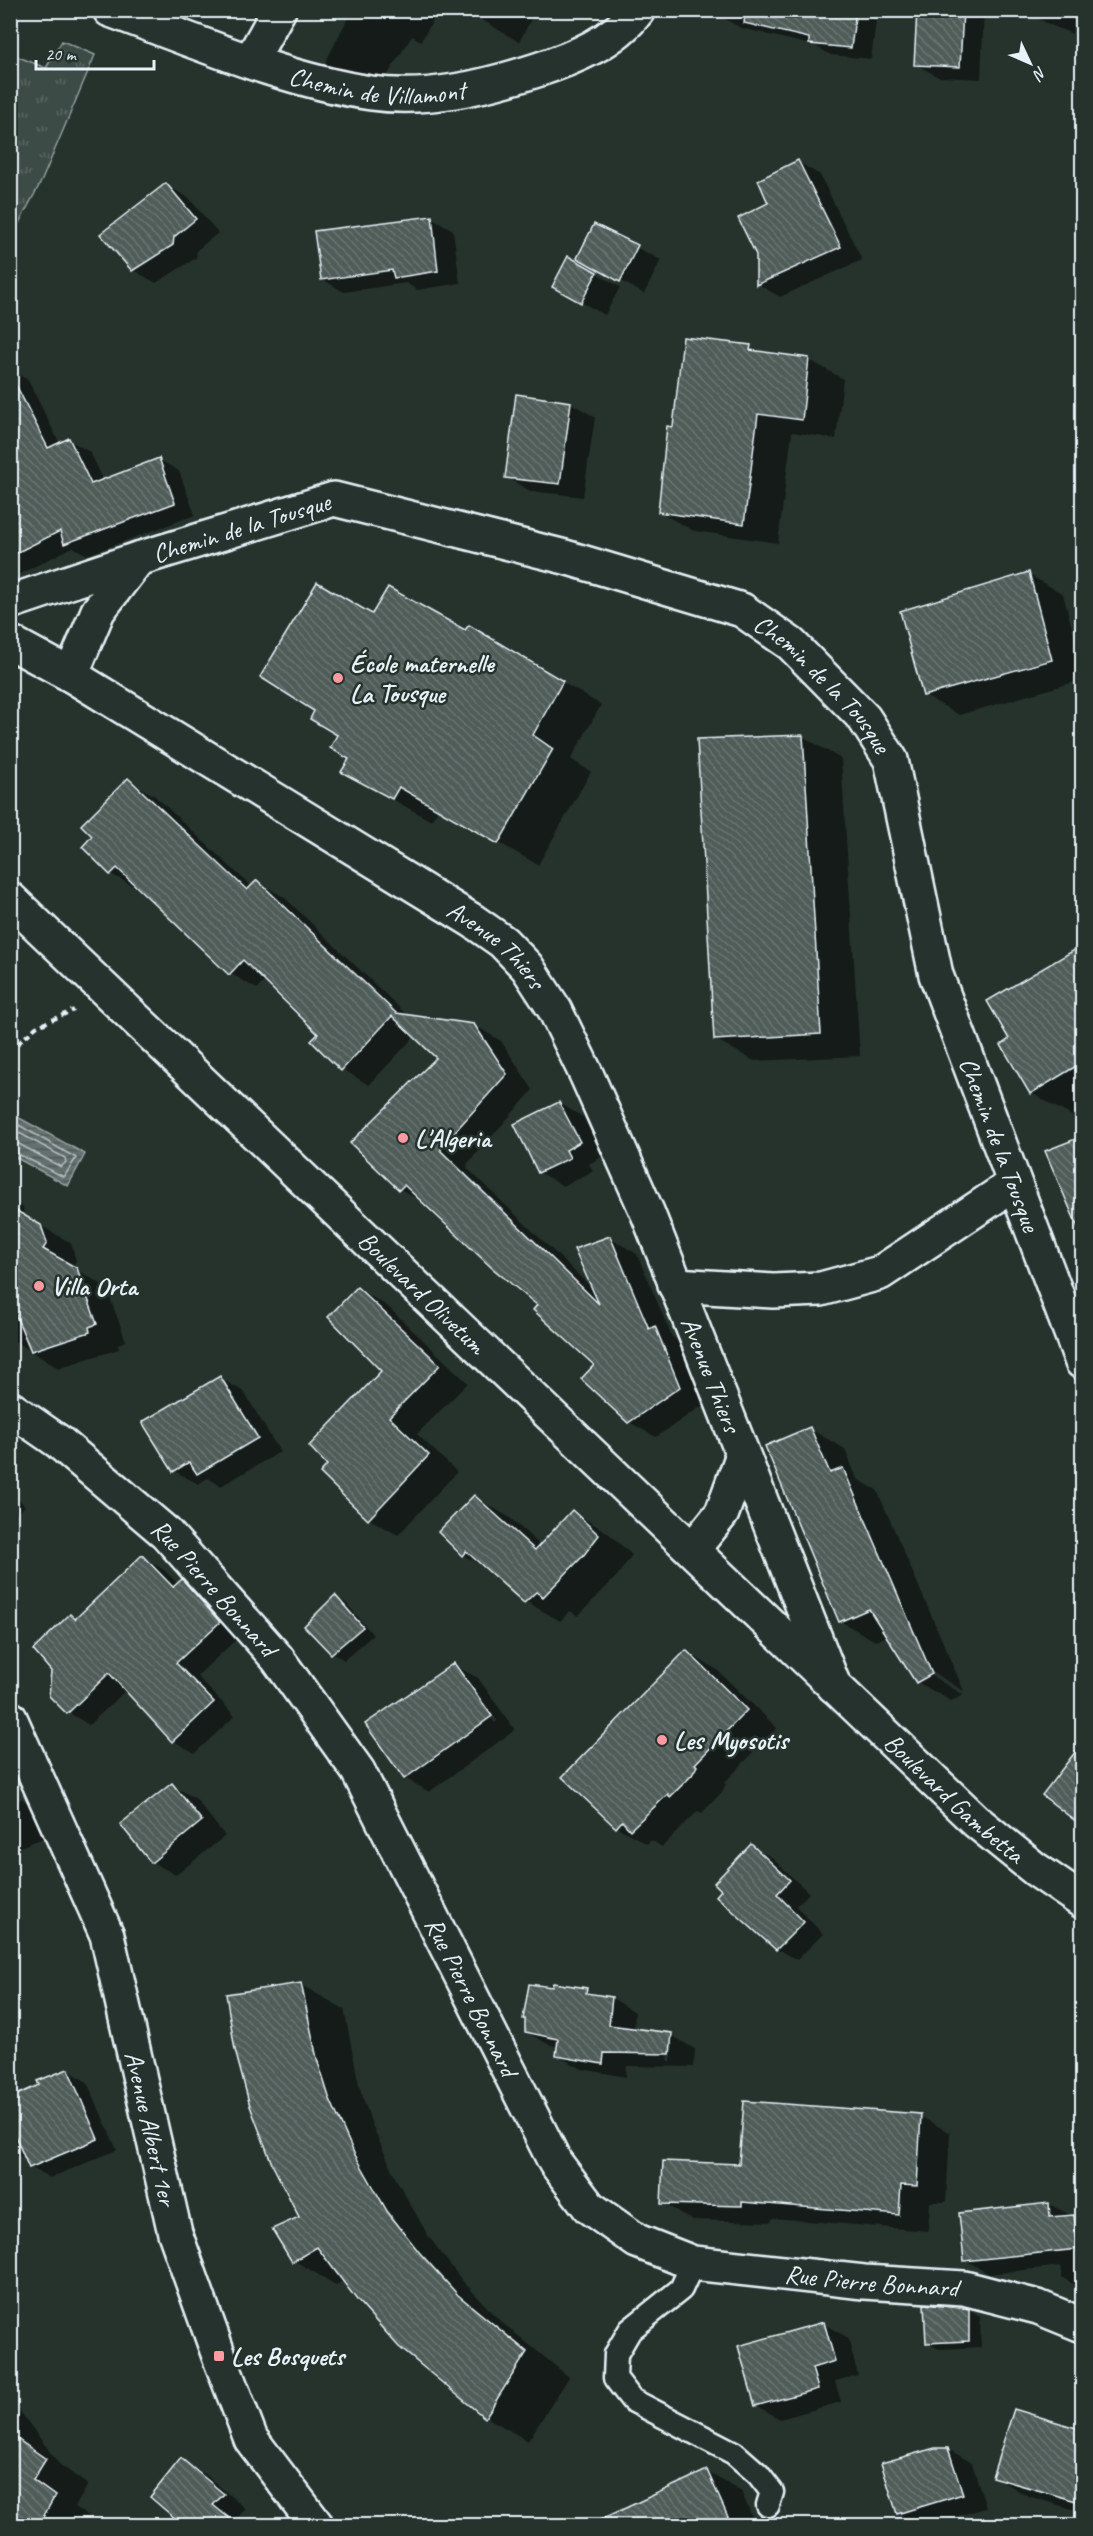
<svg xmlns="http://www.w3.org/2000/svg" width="1093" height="2536" viewBox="0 0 1093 2536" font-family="Caveat,sans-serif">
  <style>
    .park { fill: url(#park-tufts); stroke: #939ea0; stroke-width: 1.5 }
    .water { fill: url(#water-rules); stroke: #98a3a5; stroke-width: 1.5 }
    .shadow { fill: #0007; fill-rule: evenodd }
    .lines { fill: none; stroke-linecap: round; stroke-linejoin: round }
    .shore { stroke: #b3bdc0; stroke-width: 1.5 }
    .building { fill: url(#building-back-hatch); stroke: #e8f1f8; stroke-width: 1.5 }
    .service-casing { stroke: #e8f1f8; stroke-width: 27 }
    .minor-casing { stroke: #e8f1f8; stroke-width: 38 }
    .secondary-casing { stroke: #e8f1f8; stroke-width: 38 }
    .path { stroke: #e8f1f8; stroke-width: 4; stroke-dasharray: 6 4.5; stroke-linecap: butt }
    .service { stroke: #26332d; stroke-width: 22 }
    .minor { stroke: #26332d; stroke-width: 33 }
    .secondary { stroke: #26332d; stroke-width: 33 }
    .poi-dot { fill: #ff9aa2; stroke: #26332d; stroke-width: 2 }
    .labels { text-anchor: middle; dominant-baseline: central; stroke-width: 5; stroke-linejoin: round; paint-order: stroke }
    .street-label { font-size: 26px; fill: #e8f1f8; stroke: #26332d }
    .poi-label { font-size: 26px; font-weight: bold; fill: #e8f1f8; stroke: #26332d; text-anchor: start }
  </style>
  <defs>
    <pattern id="park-tufts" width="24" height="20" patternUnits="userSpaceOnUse" patternTransform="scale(1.5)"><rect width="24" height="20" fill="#3e4b47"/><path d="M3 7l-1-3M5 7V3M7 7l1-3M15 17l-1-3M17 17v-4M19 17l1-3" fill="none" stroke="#5a6562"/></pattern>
    <pattern id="water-rules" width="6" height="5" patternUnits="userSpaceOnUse" patternTransform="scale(1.5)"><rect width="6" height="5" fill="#636f6d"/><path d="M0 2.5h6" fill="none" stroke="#535a5a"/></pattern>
    <pattern id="building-back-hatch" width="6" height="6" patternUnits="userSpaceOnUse" patternTransform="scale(1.5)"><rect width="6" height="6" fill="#505c59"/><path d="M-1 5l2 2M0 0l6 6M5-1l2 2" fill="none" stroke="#697472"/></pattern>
  </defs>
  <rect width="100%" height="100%" fill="#26332d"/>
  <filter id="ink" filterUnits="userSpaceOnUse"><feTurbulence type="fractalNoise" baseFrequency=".0167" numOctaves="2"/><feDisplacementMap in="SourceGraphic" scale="12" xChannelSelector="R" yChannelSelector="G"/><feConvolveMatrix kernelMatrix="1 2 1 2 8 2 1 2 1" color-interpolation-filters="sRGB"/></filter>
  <g filter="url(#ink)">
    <path class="park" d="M62,41L95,55L42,180L11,238V54L46,68Z"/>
    <path class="water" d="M12,1114L85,1154L68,1186L11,1155Z"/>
    <g class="shadow">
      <path d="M352,10H439L421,41L412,36L380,87L356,82L325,63Z"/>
      <path d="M465,10H536L519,42Z"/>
      <path d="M558,10H568L566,15Z"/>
      <path d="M722,10H858L876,21L871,59L831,55L815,46L741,28L721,17Z"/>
      <path d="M918,10H984L981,79L938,77L916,64Z"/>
      <path d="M1025,10H1082V38L1048,24Z"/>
      <path d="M798,162L820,175L862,260L780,297L758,284V254L770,203Z"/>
      <path d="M166,185L189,198L218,233L197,250L196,258L156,283L133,270Z"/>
      <path d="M431,217L453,230L460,283L417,290L406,283L344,292L322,279Z"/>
      <path d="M594,226L661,260L644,294L579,257Z"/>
      <path d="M596,273L620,287L605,315L577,300Z"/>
      <path d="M750,347L761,353L808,359L843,379L836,439L792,432L778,543L694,531L659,512L674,428Z"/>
      <path d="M10,366L13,371L28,380L60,444L69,440L90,452L104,481L158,459L179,471L195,515L87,555L73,547L10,579Z"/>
      <path d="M1082,379V390L1077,382Z"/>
      <path d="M518,396L571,403L595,417L583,497L530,491L506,477Z"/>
      <path d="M1028,574L1063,594L1082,666V680L959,715L924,695Z"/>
      <path d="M373,616L466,632L508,650L601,705L571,759L591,772L538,865L439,808L431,821L343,771L351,759L339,734Z"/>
      <path d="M802,736L841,759L860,1056L754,1061L715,1039Z"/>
      <path d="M128,780L155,796L252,887L257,882L284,897L408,1016L474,1025L501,1041L533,1090L468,1163L467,1168L594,1290L610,1238L637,1254L672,1337L682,1343L706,1403L656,1437L629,1422L596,1365L539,1305L428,1205L400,1189L352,1143L438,1058L415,1036L369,1085L342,1069L320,1034L266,980L257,989L230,973L139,888L138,889L111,874L94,836Z"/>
      <path d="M1082,947V1109L1072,1116L1031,1093L1011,1040Z"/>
      <path d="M559,1103L583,1117L603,1156L589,1164L593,1171L563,1186L539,1172Z"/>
      <path d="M10,1200L23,1207L24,1216L71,1243L76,1261L72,1267L106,1287L126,1341L118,1344L119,1349L58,1368L10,1338Z"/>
      <path d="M358,1289L387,1306L468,1383L417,1434L457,1472L398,1535L369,1519L329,1465L383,1371Z"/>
      <path d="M220,1378L244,1392L280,1452L221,1486L208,1478L198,1484L175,1471Z"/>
      <path d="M810,1429L845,1449L857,1479L877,1490L964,1691L932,1672V1676L964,1695L951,1701L917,1682L888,1636L875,1641L840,1621Z"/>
      <path d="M10,1490L25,1506L10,1519Z"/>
      <path d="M474,1497L509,1517L541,1546L573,1512L607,1532L632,1555L617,1576L578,1616L570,1611L560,1621L525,1601L489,1570L463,1555Z"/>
      <path d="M143,1557L164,1570L178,1584L182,1581L203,1593L241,1635L197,1676L235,1716L195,1753L173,1741L126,1690L89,1725L68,1712L70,1616L76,1619Z"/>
      <path d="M335,1597L346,1603L373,1635L344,1660L332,1653L306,1626Z"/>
      <path d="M686,1652L716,1669L777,1728L724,1783L726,1784L722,1792L702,1813L698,1811L662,1847L651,1840L647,1844L617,1827Z"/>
      <path d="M454,1665L478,1678L515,1730L429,1792L405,1778ZM466,1683H470L497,1721L495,1723Z"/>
      <path d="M172,1785L196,1799L225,1836L176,1875L152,1862Z"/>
      <path d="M22,1799L34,1806L46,1837L12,1850L10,1804Z"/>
      <path d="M751,1846L771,1857L809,1893L796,1906L823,1934L797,1960L777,1949Z"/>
      <path d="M301,1985L344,2009L359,2085L371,2122L396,2179L429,2237L461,2279L500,2321L569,2377L528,2441L486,2417L345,2280L336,2285L293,2260L301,2218Z"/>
      <path d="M554,1988L586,1990L598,1996L612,1998L635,2012L634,2030L671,2035L695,2049L694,2067L627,2066L626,2077L582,2069L558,2056L559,2047L550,2045L526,2032ZM670,2043H673L671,2062L668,2061Z"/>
      <path d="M1075,2015H1082V2087L1077,2084Z"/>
      <path d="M68,2070L87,2082L117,2150L50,2178L30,2167L25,2155L10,2159V2099Z"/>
      <path d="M920,2116L950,2133L946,2202H930L928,2231L772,2218L771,2222L692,2220L663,2203L740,2165Z"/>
      <path d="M1049,2204L1082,2221V2289L1061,2277V2266L989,2274L965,2260Z"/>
      <path d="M968,2310L980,2317L981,2347L939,2349L928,2343Z"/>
      <path d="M824,2324L848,2338L858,2375L835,2381L841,2402L780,2419L756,2405Z"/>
      <path d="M10,2398L59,2464L88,2485L75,2507L98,2522L96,2526H10Z"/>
      <path d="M1082,2433V2512L1028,2496L994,2477Z"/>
      <path d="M948,2449L972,2463L986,2508L920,2526L898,2513Z"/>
      <path d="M181,2460L205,2474L246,2509L236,2519L244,2526H186Z"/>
      <path d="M707,2472L741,2491L756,2526H590Z"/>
    </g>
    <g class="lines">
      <g class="shore">
        <path d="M10,1120L76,1158L64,1177L10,1150"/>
        <path d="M10,1128L65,1158L66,1162L61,1167L19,1144L10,1142"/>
      </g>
    </g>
    <g class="building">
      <path d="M746,10H856L851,48L809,44V38L744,23Z"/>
      <path d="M917,10H963L960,67L914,65Z"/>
      <path d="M798,160L841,247L756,285V255L738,218L768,203L758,180Z"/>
      <path d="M166,183L196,219L174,237L173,245L132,271L100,234Z"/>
      <path d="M432,216L438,271L394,278L392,270L321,280L314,231Z"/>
      <path d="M594,224L638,245L620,282L577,258Z"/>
      <path d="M568,256L597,272L581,303L552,287Z"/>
      <path d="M683,337L751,345L750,350L809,358L802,420L758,414L744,524L658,512L667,426L673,427Z"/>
      <path d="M10,373L48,448L69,438L91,484L159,458L175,503L64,544L60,531L10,556Z"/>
      <path d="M516,394L571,402L560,484L505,478Z"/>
      <path d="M1029,572L1052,660L923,696L900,611Z"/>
      <path d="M317,582L372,614L388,587L465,630L469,625L563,681L533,735L553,749L498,844L399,787L392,799L341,772L349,759L330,748L337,735L310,719L314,711L260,677Z"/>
      <path d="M803,735L821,1034L714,1040L697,739Z"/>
      <path d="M128,778L247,890L257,880L396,1013L474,1024L507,1074L441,1147V1151L599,1304L574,1249L610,1236L649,1329L655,1326L680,1387L628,1423L581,1379L594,1365L533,1310L537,1305L492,1268L404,1185L399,1190L350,1143L436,1058L392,1016L341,1071L311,1041L318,1034L243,960L229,975L117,868L110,875L82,847L92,836L81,825Z"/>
      <path d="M1083,945V1062L1030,1094L1001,1045L1009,1039L987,1001Z"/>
      <path d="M559,1102L580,1142L566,1150L570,1158L538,1173L514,1124Z"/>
      <path d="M1083,1136V1239L1045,1151Z"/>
      <path d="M10,1207L41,1225L47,1243L43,1249L77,1268L97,1324L89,1327L90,1332L31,1351L13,1309L10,1314Z"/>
      <path d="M357,1287L440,1365L389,1417L429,1455L368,1520L320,1473L327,1465L309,1446L381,1371L328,1317Z"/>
      <path d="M220,1376L258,1438L197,1474L189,1462L173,1472L142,1422Z"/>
      <path d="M810,1427L830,1473L843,1468L932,1674L916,1683L869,1609L839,1622L765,1446Z"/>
      <path d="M474,1495L535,1550L572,1510L599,1535L583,1556L543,1597L536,1592L524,1603L466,1551L462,1556L438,1532Z"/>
      <path d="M142,1555L173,1587L182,1579L220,1622L176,1663L214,1702L172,1742L109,1673L67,1714L49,1696L51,1671L33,1650L70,1614L75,1619Z"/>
      <path d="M335,1595L363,1627L331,1654L304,1626Z"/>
      <path d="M686,1650L747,1710L695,1764L697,1766L692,1775L670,1797L668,1794L630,1830L622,1821L616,1828L562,1777Z"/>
      <path d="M454,1663L492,1716L404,1779L365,1724Z"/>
      <path d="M1083,1742V1827L1042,1795Z"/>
      <path d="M172,1783L202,1821L151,1863L120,1824Z"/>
      <path d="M751,1844L790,1880L777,1894L804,1922L776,1950L716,1896L721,1890L714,1883Z"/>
      <path d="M301,1983L317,2059L329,2097L354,2153L387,2211L419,2252L458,2295L527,2352L485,2418L399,2347L357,2300L317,2247L292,2262L272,2229L299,2217L272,2164L250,2106L235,2050L226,1994Z"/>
      <path d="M553,1983L587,1988L586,1993L612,1997L609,2025L672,2033L670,2054L604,2053L603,2064L556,2056L558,2039L525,2032V2019H523L529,1984L552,1987Z"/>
      <path d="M68,2069L98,2139L29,2168L10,2124V2098L39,2085L37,2081Z"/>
      <path d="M744,2101L921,2114L917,2186L901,2185L899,2215L742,2202V2206L661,2204L663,2161L739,2164Z"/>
      <path d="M1049,2203L1050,2217L1074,2215L1078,2249L964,2261L959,2213Z"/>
      <path d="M924,2304L969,2309V2341L926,2343Z"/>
      <path d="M824,2322L835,2361L812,2368L818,2389L755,2406L738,2346Z"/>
      <path d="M1014,2409L1083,2430V2503L992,2477Z"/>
      <path d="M10,2434L46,2459L33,2480L55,2496L38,2526H10Z"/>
      <path d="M935,2448H948L963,2494L897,2514L881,2463Z"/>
      <path d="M181,2458L224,2494L213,2505L239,2526H184L150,2497Z"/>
      <path d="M707,2470L732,2526H587Z"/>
    </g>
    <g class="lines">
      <g class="service-casing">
        <path id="service" d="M693,2263L681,2289L630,2330L616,2354L615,2378L632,2400L734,2453L758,2474L772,2492L768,2505"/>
      </g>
      <g class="minor-casing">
        <g id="minor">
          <path id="s1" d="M110,10C193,40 283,80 371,93C427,101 485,87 537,70C574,58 614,42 638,10"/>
          <path d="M251,60L279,10"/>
          <path id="s2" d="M10,602L138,559L334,499L565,557L742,610L791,644L864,718L891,760L936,975L1082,1362"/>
          <path id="s3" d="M10,642L71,675L473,921L503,942L527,967L555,1010L587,1076L648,1214L834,1686"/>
          <path d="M71,675L98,611L138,559"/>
          <path d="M675,1285L773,1291L821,1289L880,1273L1014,1184"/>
          <path id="s4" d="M10,1408L59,1442L166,1533L277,1658L358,1771L555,2162L589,2207L637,2241L693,2263L864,2282L964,2288L1038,2307L1082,2325"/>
          <path d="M693,1549L722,1513L742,1457"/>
          <path id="s5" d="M10,1718L107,1935L175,2233L219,2356L251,2439L317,2526"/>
        </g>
      </g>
      <g class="secondary-casing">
        <g id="secondary">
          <path id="s6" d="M10,899L977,1822L1035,1869L1082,1901"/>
        </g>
      </g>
      <path class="path" d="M10,1051L36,1027L74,1010"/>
      <use href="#service" class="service"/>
      <use href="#minor" class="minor"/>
      <use href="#secondary" class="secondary"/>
    </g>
  </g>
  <g class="poi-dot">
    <circle cx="338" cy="678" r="6"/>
    <circle cx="403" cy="1138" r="6"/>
    <circle cx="39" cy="1286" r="6"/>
    <circle cx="662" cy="1740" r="6"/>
    <rect x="213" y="2350" width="12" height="12" rx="3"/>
  </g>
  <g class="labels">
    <g class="street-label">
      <text stroke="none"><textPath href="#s1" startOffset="280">Chemin de Villamont</textPath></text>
      <text stroke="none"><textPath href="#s2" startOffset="243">Chemin de la Tousque</textPath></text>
      <text stroke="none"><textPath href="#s2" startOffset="873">Chemin de la Tousque</textPath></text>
      <text stroke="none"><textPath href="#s3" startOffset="574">Avenue Thiers</textPath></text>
      <text stroke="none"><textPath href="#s2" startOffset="1377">Chemin de la Tousque</textPath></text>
      <text stroke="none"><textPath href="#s6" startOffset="570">Boulevard Olivetum</textPath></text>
      <text stroke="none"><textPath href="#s3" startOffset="1060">Avenue Thiers</textPath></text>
      <text stroke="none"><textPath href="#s4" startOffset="273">Rue Pierre Bonnard</textPath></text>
      <text stroke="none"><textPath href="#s6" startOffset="1304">Boulevard Gambetta</textPath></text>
      <text stroke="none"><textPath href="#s4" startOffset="759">Rue Pierre Bonnard</textPath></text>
      <text stroke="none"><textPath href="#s5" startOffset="436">Avenue Albert 1er</textPath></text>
      <text stroke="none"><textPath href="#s4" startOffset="1299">Rue Pierre Bonnard</textPath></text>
    </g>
    <g class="poi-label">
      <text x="350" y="663">École maternelle<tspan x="350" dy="30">La Tousque</tspan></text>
      <text x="415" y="1138">L'Algeria</text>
      <text x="51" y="1286">Villa Orta</text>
      <text x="674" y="1740">Les Myosotis</text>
      <text x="231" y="2356">Les Bosquets</text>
    </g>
  </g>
  <rect width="1093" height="2536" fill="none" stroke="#26332d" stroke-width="36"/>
  <rect x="18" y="18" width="1057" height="2500" fill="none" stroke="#e8f1f8" stroke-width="2" filter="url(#ink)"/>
  <g transform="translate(1030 63) rotate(134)" stroke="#26332d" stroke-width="4.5" paint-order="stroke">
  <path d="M0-4.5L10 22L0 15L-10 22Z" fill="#e8f1f8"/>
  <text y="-9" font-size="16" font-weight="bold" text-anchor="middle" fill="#e8f1f8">N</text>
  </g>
  <path d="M36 60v9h118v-9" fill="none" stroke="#e8f1f8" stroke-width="3"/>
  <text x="45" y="60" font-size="18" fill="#e8f1f8" stroke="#26332d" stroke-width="4.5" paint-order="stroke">20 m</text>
</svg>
